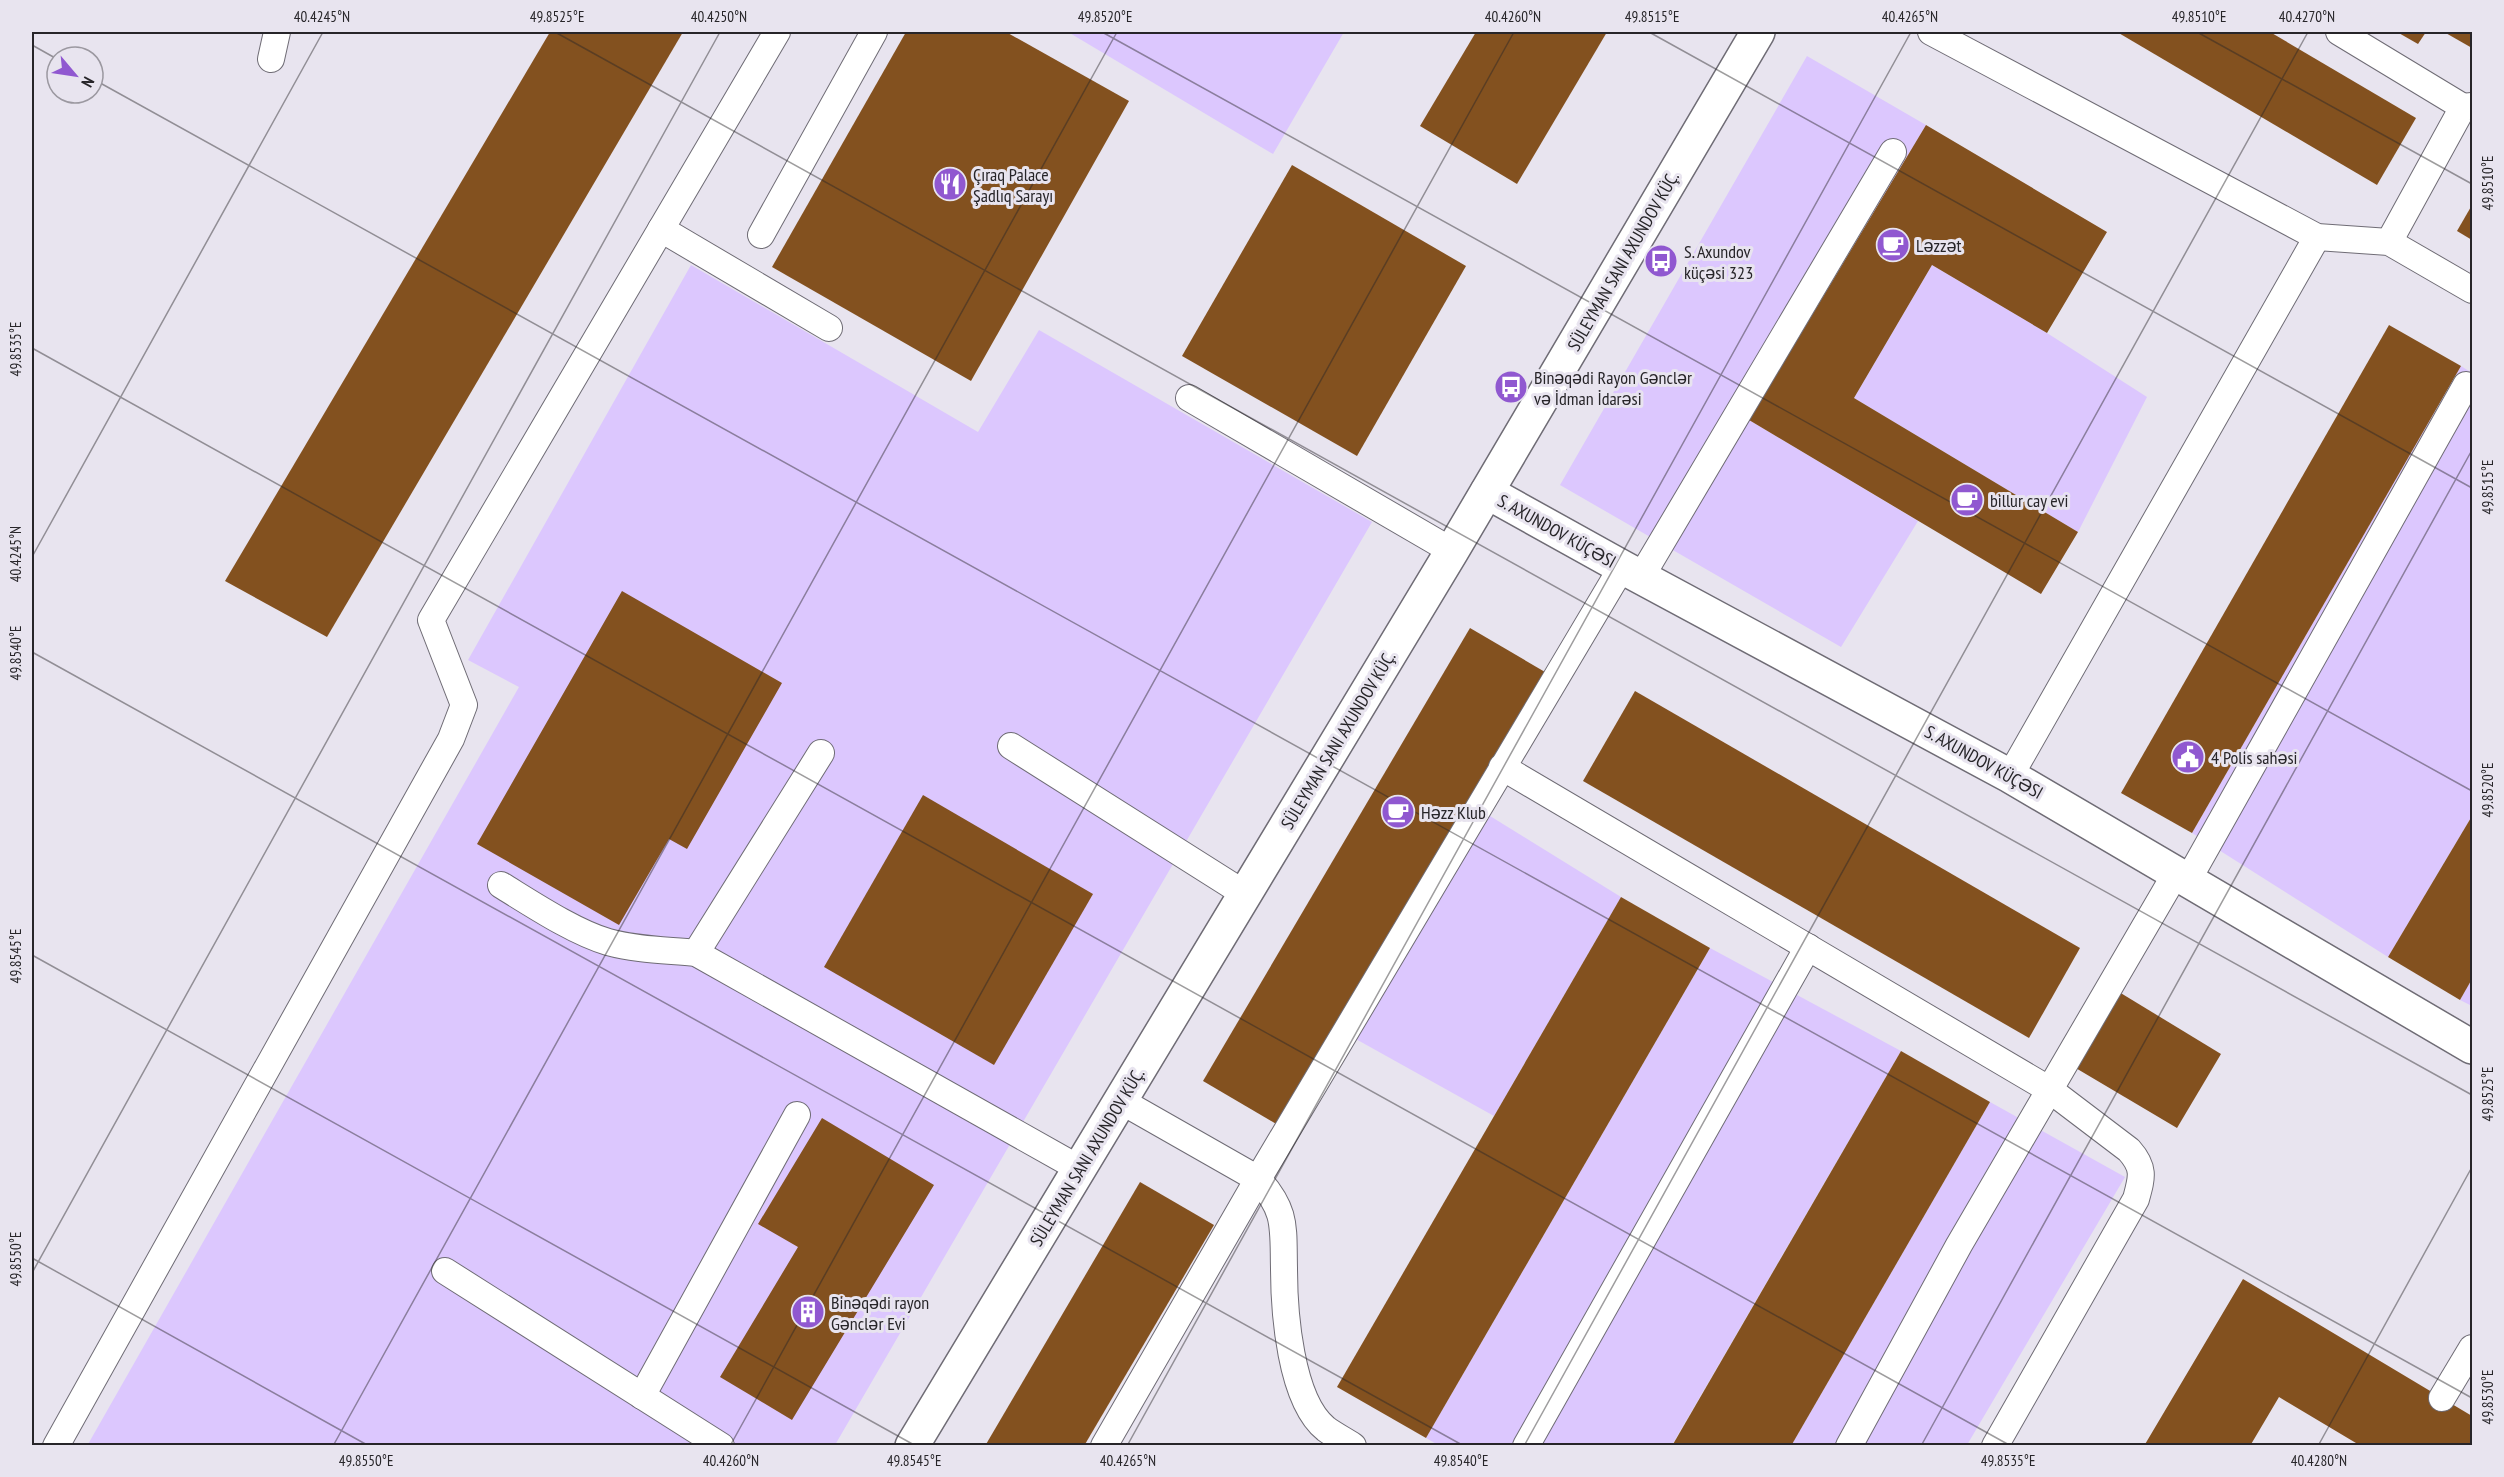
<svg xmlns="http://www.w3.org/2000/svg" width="2504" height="1477" viewBox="0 0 2504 1477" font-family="'PT Sans Narrow',sans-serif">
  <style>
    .green { fill: #dcc7fe }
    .building { fill: #83511f }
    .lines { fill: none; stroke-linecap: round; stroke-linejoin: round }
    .lane-casing { stroke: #6f6c75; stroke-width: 28 }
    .street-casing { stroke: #6f6c75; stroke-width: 36 }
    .secondary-casing { stroke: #6f6c75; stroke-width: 36 }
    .lane { stroke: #fff; stroke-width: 26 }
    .street { stroke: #fff; stroke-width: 33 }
    .secondary { stroke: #fff; stroke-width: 33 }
    .ticks { fill: none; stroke: #272529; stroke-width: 1.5; stroke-opacity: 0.45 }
    .labels { text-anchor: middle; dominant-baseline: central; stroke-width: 6; stroke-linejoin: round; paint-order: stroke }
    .poi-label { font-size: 18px; fill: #272529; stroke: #e8e4ef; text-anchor: start }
    .street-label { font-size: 18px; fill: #272529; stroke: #e8e4ef }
    .neatline { fill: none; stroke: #272529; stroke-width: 2 }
    .ticks-label { font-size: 15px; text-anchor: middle; fill: #272529 }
  </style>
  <rect width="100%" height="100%" fill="#e8e4ef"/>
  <g class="green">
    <path d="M1068,32H1344L1273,154Z"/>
    <path d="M1807,56L1926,125L1749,420L1918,521L1841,647L1560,485Z"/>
    <path d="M691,265L978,432L1039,330L1372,522L835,1445L87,1446L519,687L468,660Z"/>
    <path d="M1932,265L2047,333L2147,397L2078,532L1854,398Z"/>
    <path d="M2461,366L2472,373V816L2388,957L2192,833Z"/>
    <path d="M1469,803L1621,897L1494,1116L1336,1028Z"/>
    <path d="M1710,948L1901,1051L1672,1445L1440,1446L1426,1438Z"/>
    <path d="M2472,979V1006L2460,1000Z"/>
    <path d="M1990,1102L2125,1177L1967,1445L1791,1446Z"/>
  </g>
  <g class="building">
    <path d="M550,32H683L327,637L225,581Z"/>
    <path d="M906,32H1006L1129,101L971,381L772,267Z"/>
    <path d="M1476,32H1607L1517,184L1420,126Z"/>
    <path d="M2117,32H2270L2416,118L2377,185Z"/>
    <path d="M2397,32H2426L2418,44Z"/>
    <path d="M2444,32H2472V48Z"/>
    <path d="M1926,125L2107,232L2047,333L1932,265L1854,398L2078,532L2041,594L1749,420Z"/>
    <path d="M1292,165L1466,266L1357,456L1182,356Z"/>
    <path d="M2472,205V240L2457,231Z"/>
    <path d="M2389,325L2461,366L2192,833L2121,793Z"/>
    <path d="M622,591L782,683L687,849L669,839L619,925L477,844Z"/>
    <path d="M1470,628L1545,672L1278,1125L1203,1081Z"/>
    <path d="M1635,691L2080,948L2029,1038L1583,781Z"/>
    <path d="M923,795L1093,894L994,1065L824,967Z"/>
    <path d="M2472,816V979L2460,1000L2388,957Z"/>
    <path d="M1621,897L1710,948L1426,1438L1337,1387Z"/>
    <path d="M2119,992L2221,1054L2177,1128L2074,1067Z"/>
    <path d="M1901,1051L1990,1102L1791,1446H1672Z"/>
    <path d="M822,1118L934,1185L792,1420L720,1377L798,1247L758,1224Z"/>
    <path d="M1140,1182L1214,1225L1084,1446H985Z"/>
    <path d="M2243,1279L2472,1416V1446H2361L2279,1397L2250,1446H2144Z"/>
  </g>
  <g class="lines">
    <g class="lane-casing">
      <g id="lane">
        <path d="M1931,32L2317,237L2389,242L2472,290"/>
        <path d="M2339,32L2463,107"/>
        <path d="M271,59L277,32"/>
        <path d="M661,229L829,328"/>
        <path d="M761,235L874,32"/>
        <path d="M2389,242L2463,107L2472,106"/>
        <path d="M1189,398L1452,551"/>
        <path d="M1641,577L1893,152"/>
        <path d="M1011,746L1245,894"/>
        <path d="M1502,767L2050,1090L2129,1150C2145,1168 2142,1177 2136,1199L1995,1446"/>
        <path d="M2010,776L2317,237"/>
        <path d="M2188,880L2466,385"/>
        <path d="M501,885C532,904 574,932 608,942C637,950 666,950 696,953L1080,1169"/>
        <path d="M696,953L821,753"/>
        <path d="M1121,1101L1258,1179C1287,1211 1283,1227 1284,1268C1284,1311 1290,1400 1326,1429C1334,1435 1344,1440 1353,1446"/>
        <path d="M445,1271L721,1446"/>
        <path d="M642,1396L797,1115"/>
        <path d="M2442,1398L2472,1348"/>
        <path d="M56,1446L451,739L464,705L431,620L777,32"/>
        <path d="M1104,1446L1258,1179L1622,567"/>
        <path d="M1526,1446L1808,947"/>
        <path d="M1849,1446L1959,1245L2176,873"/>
      </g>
    </g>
    <g class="street-casing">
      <path id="street" d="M1487,492L1622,567L2010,776L2472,1047"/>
    </g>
    <g class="secondary-casing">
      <path id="secondary" d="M912,1446L1452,551L1758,32"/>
    </g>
    <use href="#lane" class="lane"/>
    <use href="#street" class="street"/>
    <use href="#secondary" class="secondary"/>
  </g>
  <path class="ticks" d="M555,32L2472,1095M1102,32L2472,791M1649,32L2472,488M2197,32L2472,184M32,45L57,59M93,79L2472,1398M32,348L2011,1446M32,557L323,32M32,652L1464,1446M32,955L916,1446M32,1258L369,1446M32,1273L720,32M333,1446L1117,32M730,1446L1514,32M1127,1446L1911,32M1524,1446L2308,32M1921,1446L2472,450M2318,1446L2472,1167"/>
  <defs>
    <g id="restaurant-disc" transform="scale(1.725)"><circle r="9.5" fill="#9058d0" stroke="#e8e4ef"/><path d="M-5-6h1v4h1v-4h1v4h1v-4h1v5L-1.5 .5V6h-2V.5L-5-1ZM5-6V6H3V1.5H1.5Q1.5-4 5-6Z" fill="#fff"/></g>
    <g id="cafe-disc" transform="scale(1.725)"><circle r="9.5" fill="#9058d0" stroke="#e8e4ef"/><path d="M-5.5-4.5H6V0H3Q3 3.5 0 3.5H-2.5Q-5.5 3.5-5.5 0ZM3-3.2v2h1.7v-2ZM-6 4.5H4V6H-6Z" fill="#fff"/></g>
    <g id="bus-disc" transform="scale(1.725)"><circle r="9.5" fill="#9058d0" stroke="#e8e4ef"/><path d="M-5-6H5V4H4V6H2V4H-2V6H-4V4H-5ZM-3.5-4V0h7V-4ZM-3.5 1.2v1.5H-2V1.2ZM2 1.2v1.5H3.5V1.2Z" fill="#fff"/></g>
    <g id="civic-disc" transform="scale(1.725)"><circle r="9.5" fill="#9058d0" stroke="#e8e4ef"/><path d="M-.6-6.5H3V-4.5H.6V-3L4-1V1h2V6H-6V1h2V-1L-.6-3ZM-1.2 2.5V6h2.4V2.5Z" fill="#fff"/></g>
    <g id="building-disc" transform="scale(1.725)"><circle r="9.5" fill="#9058d0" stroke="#e8e4ef"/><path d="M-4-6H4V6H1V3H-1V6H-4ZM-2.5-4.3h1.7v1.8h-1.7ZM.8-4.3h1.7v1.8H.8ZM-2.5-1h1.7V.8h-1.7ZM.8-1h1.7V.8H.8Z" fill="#fff"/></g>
  </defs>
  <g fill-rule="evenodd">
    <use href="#restaurant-disc" x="950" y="184"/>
    <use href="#cafe-disc" x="1893" y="245"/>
    <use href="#bus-disc" x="1661" y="261"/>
    <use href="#bus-disc" x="1511" y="387"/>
    <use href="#cafe-disc" x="1967" y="500"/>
    <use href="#civic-disc" x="2188" y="757"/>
    <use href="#cafe-disc" x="1398" y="812"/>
    <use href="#building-disc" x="808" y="1312"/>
  </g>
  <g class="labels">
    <g class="poi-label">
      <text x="973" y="174">Çıraq Palace<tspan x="973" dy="21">Şadlıq Sarayı</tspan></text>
      <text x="1916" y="245">Ləzzət</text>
      <text x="1684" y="251">S. Axundov<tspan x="1684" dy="21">küçəsi 323</tspan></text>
      <text x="1534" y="377">Binəqədi Rayon Gənclər<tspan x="1534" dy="21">və İdman İdarəsi</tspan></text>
      <text x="1990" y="500">billur cay evi</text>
      <text x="2211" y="757">4 Polis sahəsi</text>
      <text x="1421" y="812">Həzz Klub</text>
      <text x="831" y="1302">Binəqədi rayon<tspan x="831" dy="21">Gənclər Evi</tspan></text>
    </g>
    <g class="street-label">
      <text transform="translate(1623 261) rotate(-60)">SÜLEYMAN SANI AXUNDOV KÜÇ.</text>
      <text transform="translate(1557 531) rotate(29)">S. AXUNDOV KÜÇƏSI</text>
      <text transform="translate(1338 740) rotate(-59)">SÜLEYMAN SANI AXUNDOV KÜÇ.</text>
      <text transform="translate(1984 762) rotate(29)">S. AXUNDOV KÜÇƏSI</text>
      <text transform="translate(1087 1157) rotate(-59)">SÜLEYMAN SANI AXUNDOV KÜÇ.</text>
    </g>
  </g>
  <rect width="2504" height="1477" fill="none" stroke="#e8e4ef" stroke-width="66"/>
  <g transform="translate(75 75) rotate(119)"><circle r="28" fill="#e8e4ef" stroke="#9b98a0" stroke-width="1.5"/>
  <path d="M0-4.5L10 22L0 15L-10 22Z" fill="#9058d0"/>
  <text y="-9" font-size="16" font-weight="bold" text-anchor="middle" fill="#272529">N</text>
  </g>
  <rect x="33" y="33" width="2438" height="1411" class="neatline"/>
  <g class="ticks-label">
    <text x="322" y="22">40.4245°N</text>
    <text x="557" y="22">49.8525°E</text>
    <text x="719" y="22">40.4250°N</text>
    <text x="1105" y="22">49.8520°E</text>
    <text x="1513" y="22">40.4260°N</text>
    <text x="1652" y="22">49.8515°E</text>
    <text x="1910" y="22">40.4265°N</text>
    <text x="2199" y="22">49.8510°E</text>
    <text x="2307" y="22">40.4270°N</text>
    <text transform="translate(2488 183) rotate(-90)" y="5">49.8510°E</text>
    <text transform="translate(16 349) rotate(-90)" y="5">49.8535°E</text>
    <text transform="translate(2488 487) rotate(-90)" y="5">49.8515°E</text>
    <text transform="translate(16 554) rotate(-90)" y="5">40.4245°N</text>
    <text transform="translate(16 653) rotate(-90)" y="5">49.8540°E</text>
    <text transform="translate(2488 790) rotate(-90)" y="5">49.8520°E</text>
    <text transform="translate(16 956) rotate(-90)" y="5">49.8545°E</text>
    <text transform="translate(2488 1094) rotate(-90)" y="5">49.8525°E</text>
    <text transform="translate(16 1259) rotate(-90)" y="5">49.8550°E</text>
    <text transform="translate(2488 1397) rotate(-90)" y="5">49.8530°E</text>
    <text x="366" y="1466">49.8550°E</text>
    <text x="731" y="1466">40.4260°N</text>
    <text x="914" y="1466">49.8545°E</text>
    <text x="1128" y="1466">40.4265°N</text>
    <text x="1461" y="1466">49.8540°E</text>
    <text x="2008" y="1466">49.8535°E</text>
    <text x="2319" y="1466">40.4280°N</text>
  </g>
</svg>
